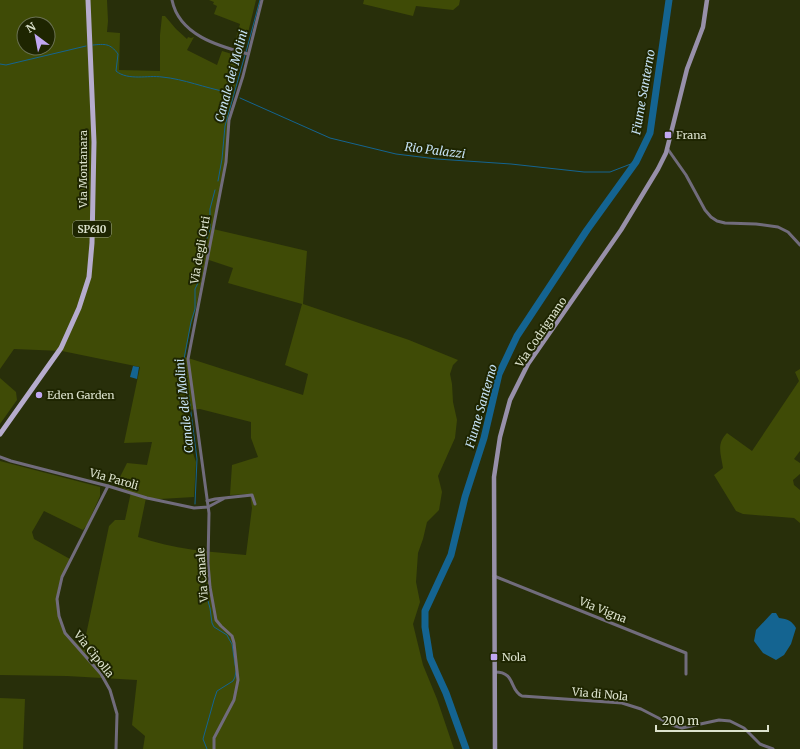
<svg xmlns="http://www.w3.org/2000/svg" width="800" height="749" viewBox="0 0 800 749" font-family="Merriweather,serif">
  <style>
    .green { fill: #3f4b06; fill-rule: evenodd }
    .water { fill: #146491 }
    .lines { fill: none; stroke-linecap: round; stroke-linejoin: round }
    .stream { stroke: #146491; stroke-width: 1 }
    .river { stroke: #146491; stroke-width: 7 }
    .street { stroke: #716c7c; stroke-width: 3 }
    .secondary { stroke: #9890aa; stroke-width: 4.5 }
    .primary { stroke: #b6accd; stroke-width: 5 }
    .poi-dot { fill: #c2a8f3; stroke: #1e2501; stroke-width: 1.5 }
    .labels { text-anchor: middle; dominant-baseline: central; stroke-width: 4; stroke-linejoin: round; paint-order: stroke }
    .shield { fill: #1e2501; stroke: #a3a990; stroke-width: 1 }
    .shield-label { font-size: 10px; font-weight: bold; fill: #dce2cd }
    .poi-label { font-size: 11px; fill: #dce2cd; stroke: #1e2501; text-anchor: start }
    .street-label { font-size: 11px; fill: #dce2cd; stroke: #1e2501 }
    .water-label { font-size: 12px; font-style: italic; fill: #c5e1f4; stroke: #1e2501 }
  </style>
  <rect width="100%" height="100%" fill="#282f0a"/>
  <g class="green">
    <path d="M0,0H107L108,21L107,32L120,33L119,70L160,71V35L162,16H165L176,29L187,39L188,37L191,38L194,37L187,50L217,65L222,51L242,57L229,115L226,162L213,229L307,251L303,304L409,340L458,360L453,365L450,374L452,384L453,402L457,420L455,438L438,476L442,492L439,510L427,522L423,539L418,553L416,582L420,602L413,624L423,665L437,699L454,749H143L145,736L132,725L137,680L67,676L0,675V461L100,487V496L87,525L83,530L44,511L32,532L34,539L70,559L58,588L59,620L68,635L83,649L109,526L115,520H125L131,492L116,485L127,463L147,465L152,442L124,443L140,367L62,351L14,349L0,369ZM24,24H48V48H24ZM206,259L233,268L228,283L302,304L285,365L308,374L303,395L185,357L189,334L196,308ZM200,409L251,422V438L258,457L232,465L230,495L250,494L252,508L246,555C208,552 174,549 138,537L146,498L160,499L194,497L196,462L182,421L188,410Z"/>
    <path d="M209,0H256L244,49L232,44L235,42L240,24L214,14L217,6L213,4L214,2Z"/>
    <path d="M364,0H460L459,5L453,10L416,6L413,16L363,4Z"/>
    <path d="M800,369V451L794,459L800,463V474L793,480L794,485L800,490V523L794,518L743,514L736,511L714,475L723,468C721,454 716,444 727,433L752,451L799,381L795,372Z"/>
    <path d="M0,378L16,392L17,400L0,424Z"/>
    <path d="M0,698L25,699L23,749H0Z"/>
  </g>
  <g class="water">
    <path d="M133,366L139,367L137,379L130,377Z"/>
    <path d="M772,613H776L779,618C788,619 792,621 796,628L791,644L784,655L776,660L763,653L754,641L756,630Z"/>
  </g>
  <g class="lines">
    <g class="stream">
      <path d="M93,45C105,44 110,43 118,54L116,71C128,81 148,75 162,77C184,79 205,88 227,92"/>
      <path d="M246,52L260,0"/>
      <path d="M0,64L6,65L86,46"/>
      <path d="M240,98L330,138L396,154L437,159L511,164L584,172H610L636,162"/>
      <path d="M218,181L222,159L225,126L245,55"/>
      <path d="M195,504L197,459L184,359L191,322L195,309V289L198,283L201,266V256L210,229V209L215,190"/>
      <path d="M202,555L205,569L204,587L210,608L212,623L214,627L227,635L229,639L232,644L236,671L235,677L233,681L217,691L214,700L203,739L207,749"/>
    </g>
    <path class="river" d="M466,749L446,693L430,658L425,627V611L451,555L465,497L484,438L499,374L517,336L587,230L636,162L650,133L669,0"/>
    <g class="street">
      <path d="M172,0C179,35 218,46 248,54"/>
      <path d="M667,148L686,175L705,210L711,217L717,221L725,223L756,224L778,227L788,232L800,245"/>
      <path d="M0,457L11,461L108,486L147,498L194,508L208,507L223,499"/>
      <path d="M108,486L62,577L57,599L59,616L65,633L101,674L110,690L117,714L116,749"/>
      <path d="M207,501L215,499L252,495L255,504"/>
      <path d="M494,576L686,653V674"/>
      <path d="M495,672C516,672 509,690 522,696L622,703L641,709L672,725L682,728L719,720L730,721L744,728L760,744L773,749"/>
      <path d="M214,749V738L234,700L238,680L234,643L232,636L221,626L216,620L210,587L208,563L209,513L188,359L226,162L229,120L243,76L262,0"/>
    </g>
    <path class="secondary" d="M495,749L494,477L500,437L510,400L528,364L621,230L658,169L666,153L687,69L703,27L707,0"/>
    <path class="primary" d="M0,434L61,348L79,308L89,277L92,243L94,142L88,0"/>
  </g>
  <g class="poi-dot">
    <rect x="664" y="131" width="8" height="8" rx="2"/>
    <circle cx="39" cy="395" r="4"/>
    <rect x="490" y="653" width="8" height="8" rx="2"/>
  </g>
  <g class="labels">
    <rect class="shield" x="73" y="221" width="38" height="16" rx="3"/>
    <g class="shield-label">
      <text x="92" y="229">SP610</text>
    </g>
    <g class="poi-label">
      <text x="676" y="135">Frana</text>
      <text x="47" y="395">Eden Garden</text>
      <text x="502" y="657">Nola</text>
    </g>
    <g class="street-label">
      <text transform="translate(83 169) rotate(-90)">Via Montanara</text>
      <text transform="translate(200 250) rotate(-80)">Via degli Orti</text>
      <text transform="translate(541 332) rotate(-56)">Via Codrignano</text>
      <text transform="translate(114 479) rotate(16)">Via Paroli</text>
      <text transform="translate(202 575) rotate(-94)">Via Canale</text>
      <text transform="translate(603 610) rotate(22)">Via Vigna</text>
      <text transform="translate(94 654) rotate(51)">Via Cipolla</text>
      <text transform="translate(600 694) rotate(5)">Via di Nola</text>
    </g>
    <g class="water-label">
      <text transform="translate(231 76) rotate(-75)">Canale dei Molini</text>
      <text transform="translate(643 92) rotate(-80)">Fiume Santerno</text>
      <text transform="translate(435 150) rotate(7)">Rio Palazzi</text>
      <text transform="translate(184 406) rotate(-96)">Canale dei Molini</text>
      <text transform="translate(481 406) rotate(-74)">Fiume Santerno</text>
    </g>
  </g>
  <g transform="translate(36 36) rotate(328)"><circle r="19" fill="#1e2501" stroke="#6a7153"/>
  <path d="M0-3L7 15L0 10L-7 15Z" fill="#c2a8f3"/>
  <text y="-6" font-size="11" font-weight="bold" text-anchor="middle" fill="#dce2cd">N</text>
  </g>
  <path d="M656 725v6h112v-6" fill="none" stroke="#dce2cd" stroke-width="2"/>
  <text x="662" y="725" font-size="12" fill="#dce2cd" stroke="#1e2501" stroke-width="3" paint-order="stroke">200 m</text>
</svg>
